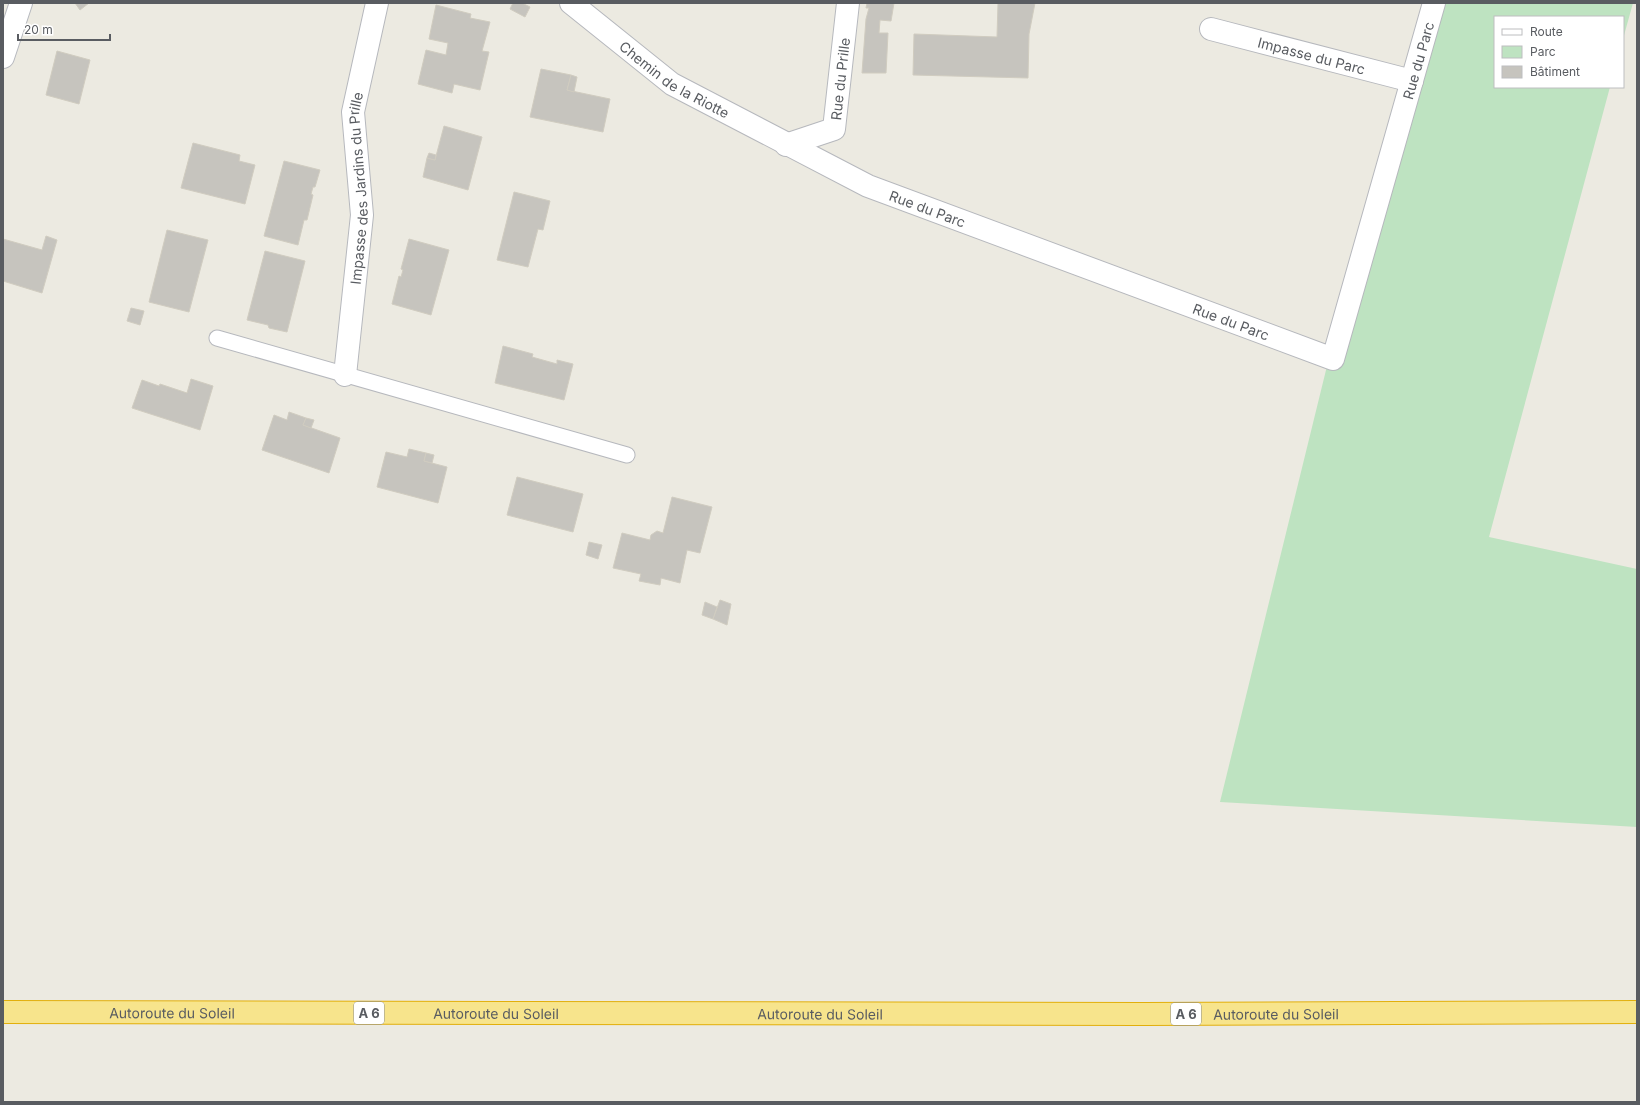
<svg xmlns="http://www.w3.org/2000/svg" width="1640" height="1105" viewBox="0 0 1640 1105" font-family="Inter,sans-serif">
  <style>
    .green { fill: #bee3c1 }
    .building { fill: #c6c4be; stroke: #d0ccc0 }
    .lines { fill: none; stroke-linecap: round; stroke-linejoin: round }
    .lane-casing { stroke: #b6b8bd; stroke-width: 17 }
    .street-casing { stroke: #b6b8bd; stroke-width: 24 }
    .secondary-casing { stroke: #b7b9bf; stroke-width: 24 }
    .highway-casing { stroke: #e2af0b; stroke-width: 24 }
    .lane { stroke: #fff; stroke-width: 15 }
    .street { stroke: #fff; stroke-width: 22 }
    .secondary { stroke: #fff; stroke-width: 22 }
    .highway { stroke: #f7e48c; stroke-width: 22 }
    .labels { text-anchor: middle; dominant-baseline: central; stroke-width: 4; stroke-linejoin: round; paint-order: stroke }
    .shield { fill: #fff; stroke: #8b8d90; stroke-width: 1 }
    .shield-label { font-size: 13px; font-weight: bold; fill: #595c61 }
    .street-label { font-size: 14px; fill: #595c61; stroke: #fff }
  </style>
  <rect width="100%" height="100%" fill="#eceae1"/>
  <path class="green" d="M1431,3H1633L1623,39V17H1495V87H1610L1489,537L1637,569V827L1220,802L1327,366Z"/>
  <g class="building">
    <path d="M75,3H89L80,10Z"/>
    <path d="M513,3H522L530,7L525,17L510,9Z"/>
    <path d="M867,3H894L891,21L880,20L879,33H888L886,73H862L866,19L869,8H866Z"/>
    <path d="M998,3H1035L1029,34L1028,78L913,75L914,34L997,37Z"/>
    <path d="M436,5L471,14L470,18L490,22L482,51L489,52L480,90L454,84L452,93L418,84L426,50L446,55L448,43L429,39Z"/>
    <path d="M57,51L90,60L79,104L46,95Z"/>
    <path d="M541,69L571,75L567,90L610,99L603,132L530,117Z"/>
    <path d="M571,75L577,77L574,92L567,90Z"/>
    <path d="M444,126L482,137L468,190L423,177L427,158L435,160Z"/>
    <path d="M193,143L240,155L239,161L255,165L245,204L181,188Z"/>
    <path d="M429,153L436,155L435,160L427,158Z"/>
    <path d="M284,161L320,170L315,187H313L311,194L313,195L307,220H304L298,245L264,236Z"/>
    <path d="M514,192L550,201L543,230L538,229L528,267L497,260Z"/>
    <path d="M167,230L208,240L189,312L149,302Z"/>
    <path d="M46,236L57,240L42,293L3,281V239L42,250Z"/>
    <path d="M409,239L449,250L431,315L392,304L399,276L401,277L403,270L401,269Z"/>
    <path d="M265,251L305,261L287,332L269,328L268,325L247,320Z"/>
    <path d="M131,308L144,311L140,325L127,321Z"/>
    <path d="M503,346L533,354L532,357L557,364V360L573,364L564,400L495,383Z"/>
    <path d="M191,379L213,386L200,430L132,408L142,380L159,386L160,384L187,393Z"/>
    <path d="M289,412L306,418L303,425L340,438L329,473L262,450L274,415L287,420Z"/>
    <path d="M306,418L314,420L311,428L303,425Z"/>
    <path d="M409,449L426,453L424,461L447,467L438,503L377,487L386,452L407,457Z"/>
    <path d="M426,453L434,455L432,463L424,461Z"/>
    <path d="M517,477L583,494L573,532L507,515Z"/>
    <path d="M672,497L712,507L700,553L687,550L680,583L661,578L660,585L639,581L641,574L613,568L622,533L650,540L651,535L657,531L663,533Z"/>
    <path d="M589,542L602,545L598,559L586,555Z"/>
    <path d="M720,600L731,604L727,625L713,619Z"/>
    <path d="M705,602L717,607L713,619L702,615Z"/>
  </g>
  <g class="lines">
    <g class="lane-casing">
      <path id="lane" d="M217,338L627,455"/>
    </g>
    <g class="street-casing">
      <g id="street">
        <path id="s1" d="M571,3L672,84L868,186L1333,359L1434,3"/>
        <path id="s2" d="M1211,29L1412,81"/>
        <path id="s3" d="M786,145L834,129L848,3"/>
        <path id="s4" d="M345,375L362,215L353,112L377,3"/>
      </g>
    </g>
    <g class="secondary-casing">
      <path id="secondary" d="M3,57L21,3"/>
    </g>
    <g class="highway-casing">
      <g id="highway">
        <path id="s5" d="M3,1012L1143,1014L1637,1012"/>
      </g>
    </g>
    <use href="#lane" class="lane"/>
    <use href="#street" class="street"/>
    <use href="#secondary" class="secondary"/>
    <use href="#highway" class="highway"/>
  </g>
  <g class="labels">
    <g class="shield">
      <rect x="354" y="1002" width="30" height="22" rx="3"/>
      <rect x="1171" y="1003" width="30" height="22" rx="3"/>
    </g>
    <g class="shield-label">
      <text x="369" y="1013">A 6</text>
      <text x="1186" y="1014">A 6</text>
    </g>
    <g class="street-label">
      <text stroke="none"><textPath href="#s2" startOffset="104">Impasse du Parc</textPath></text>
      <text stroke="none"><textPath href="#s1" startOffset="1157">Rue du Parc</textPath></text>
      <text stroke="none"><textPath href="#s1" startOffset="129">Chemin de la Riotte</textPath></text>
      <text stroke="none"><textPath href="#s3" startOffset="101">Rue du Prille</textPath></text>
      <text stroke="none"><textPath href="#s4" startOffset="188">Impasse des Jardins du Prille</textPath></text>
      <text stroke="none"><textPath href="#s1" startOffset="414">Rue du Parc</textPath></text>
      <text stroke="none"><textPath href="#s1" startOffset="738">Rue du Parc</textPath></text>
      <text stroke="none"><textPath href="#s5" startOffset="169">Autoroute du Soleil</textPath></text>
      <text stroke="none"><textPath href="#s5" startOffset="493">Autoroute du Soleil</textPath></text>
      <text stroke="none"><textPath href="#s5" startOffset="1273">Autoroute du Soleil</textPath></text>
      <text stroke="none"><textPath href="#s5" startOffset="817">Autoroute du Soleil</textPath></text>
    </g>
  </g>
  <rect width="1640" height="1105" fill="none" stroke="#595c61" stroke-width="8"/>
  <rect x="1494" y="16" width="130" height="72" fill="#ffffff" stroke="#bdbec0"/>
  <rect x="1502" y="29" width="20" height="6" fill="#ffffff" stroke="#bdbec0"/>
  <text x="1530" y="36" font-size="12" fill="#595c61">Route</text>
  <rect x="1502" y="46" width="20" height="12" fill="#bee3c1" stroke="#bdbec0"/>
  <text x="1530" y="56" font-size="12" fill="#595c61">Parc</text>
  <rect x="1502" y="66" width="20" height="12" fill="#c6c4be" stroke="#bdbec0"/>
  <text x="1530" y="76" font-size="12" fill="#595c61">Bâtiment</text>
  <path d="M18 34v6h92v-6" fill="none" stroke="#595c61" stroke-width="2"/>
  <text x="24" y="34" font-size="12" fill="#595c61" stroke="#ffffff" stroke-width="3" paint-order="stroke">20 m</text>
</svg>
